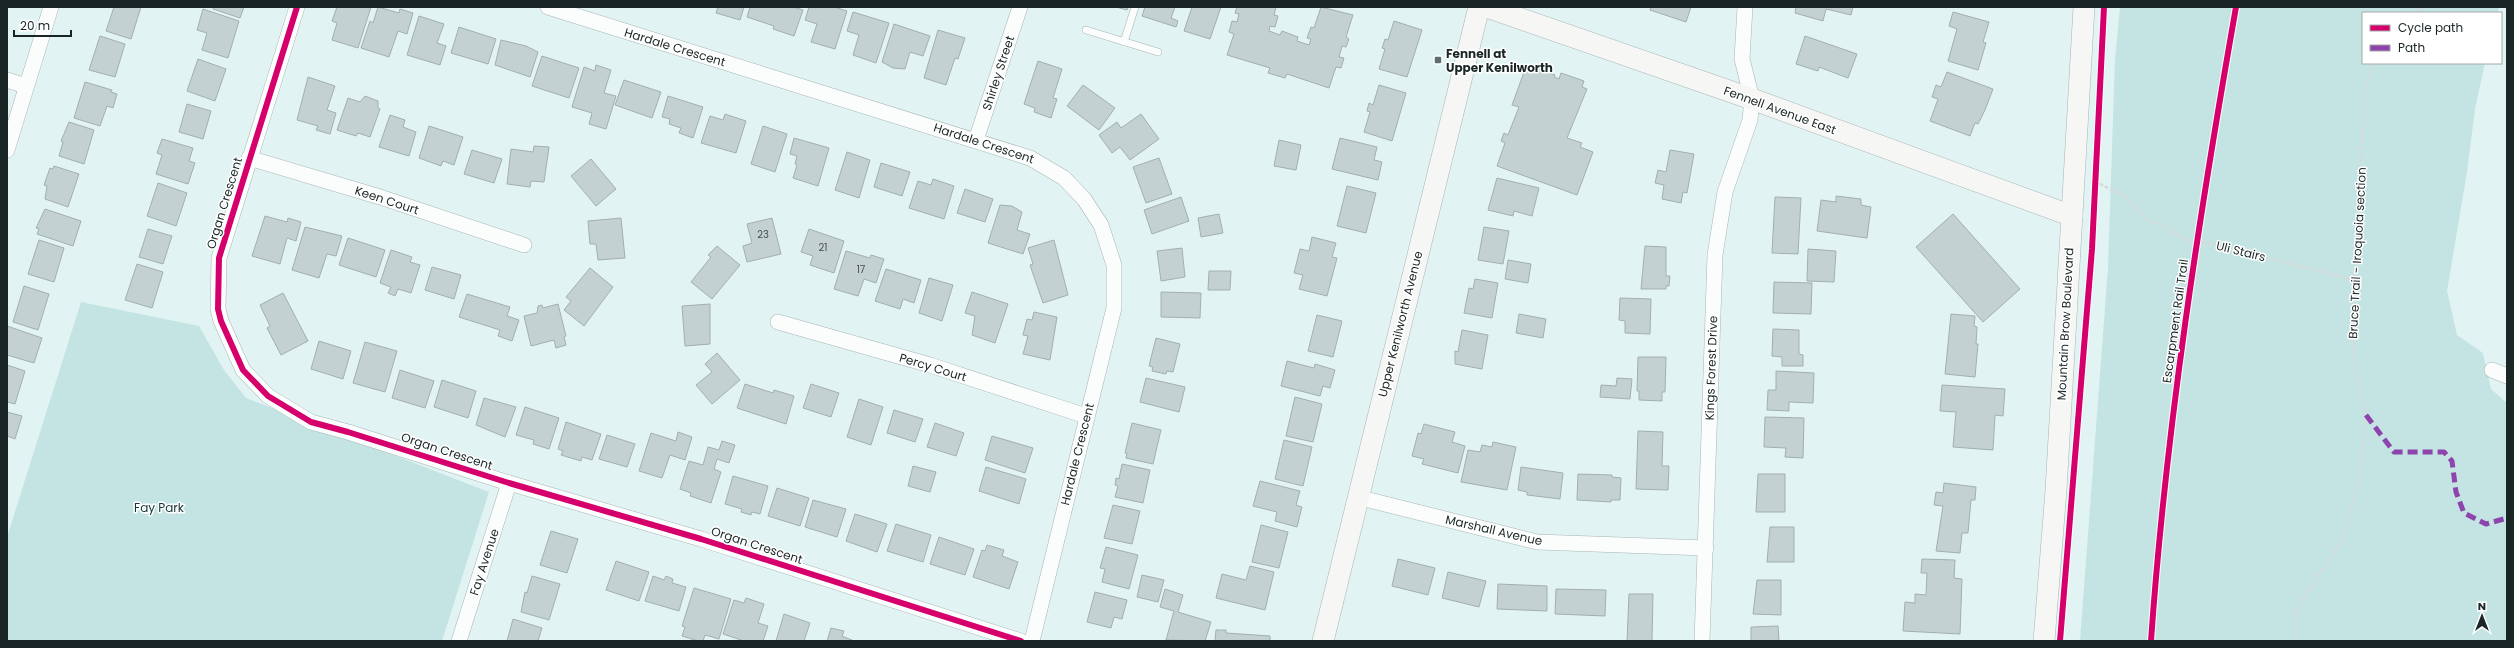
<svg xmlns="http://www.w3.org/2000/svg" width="2514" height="648" viewBox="0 0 2514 648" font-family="Poppins,sans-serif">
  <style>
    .green { fill: #c4e4e4 }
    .building { fill: #c4d1d2; stroke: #a3afaf }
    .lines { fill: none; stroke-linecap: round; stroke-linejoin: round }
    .lane-casing { stroke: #a8b5b5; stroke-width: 8 }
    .street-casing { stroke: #a8b5b5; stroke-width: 16 }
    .secondary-casing { stroke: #a8b5b5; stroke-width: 22 }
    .path { stroke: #d5dada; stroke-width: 2.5; stroke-dasharray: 4 2; stroke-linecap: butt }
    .lane { stroke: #fbfdfd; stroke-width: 7 }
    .street { stroke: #fbfdfd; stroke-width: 15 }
    .secondary { stroke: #f6f6f5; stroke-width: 21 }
    .quiet { stroke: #8e44ad; stroke-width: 5; stroke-dasharray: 10 5; stroke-linecap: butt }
    .cycleway-casing { stroke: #fff; stroke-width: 8 }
    .cycleway { stroke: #d6006c; stroke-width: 6 }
    .poi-dot { fill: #606d6d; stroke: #fff; stroke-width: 1.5 }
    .labels { text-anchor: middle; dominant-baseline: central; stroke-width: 3; stroke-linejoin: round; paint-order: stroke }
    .number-label { font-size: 10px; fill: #445050 }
    .street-label { font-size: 12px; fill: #1a2525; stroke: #fff }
    .poi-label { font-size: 12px; font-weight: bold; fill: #1a2525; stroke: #fff; text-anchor: start }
    .park-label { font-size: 12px; fill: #163435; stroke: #fff }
  </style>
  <rect width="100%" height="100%" fill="#e2f3f3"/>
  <g class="green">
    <path d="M2120,7H2499L2498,13H2363V63H2485L2475,109L2467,172L2447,291L2457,335L2483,353L2491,389L2507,403L2506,641H2080L2108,267L2115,59Z"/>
    <path d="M81,302L199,326L224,370L246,398L489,492L442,641H7V537Z"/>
  </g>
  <g class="building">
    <path d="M114,7H141L131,39L106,31Z"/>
    <path d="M213,7H244L240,18L213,9Z"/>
    <path d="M337,7H371L358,48L332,40L337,23L332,21Z"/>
    <path d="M378,7L399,13L400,9L413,13L407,34L398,31L389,57L361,48L370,21L373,23Z"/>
    <path d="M718,7H744L740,20L716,13Z"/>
    <path d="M750,7H793L803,10L794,36L773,29L774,26L747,17Z"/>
    <path d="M809,7H834L847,11L835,49L811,42L817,24L805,20Z"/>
    <path d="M1116,7H1128L1127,10Z"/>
    <path d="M1145,7H1175L1171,18L1178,21L1176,27L1142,16Z"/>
    <path d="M1192,7H1221L1210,39L1184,31Z"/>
    <path d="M1237,7H1276L1274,15L1278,16L1275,27L1270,26L1269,31L1280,35L1282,31L1298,37L1297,41L1309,45L1311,39L1307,38L1311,27L1314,28L1321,7L1353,15L1346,37L1349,39L1346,47L1342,46L1339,57L1344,58L1341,68L1336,67L1329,88L1287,74L1285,78L1268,73L1270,68L1227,55L1234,34L1229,32L1232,21L1237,22L1239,14L1235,13Z"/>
    <path d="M1651,7H1691L1686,22L1650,10Z"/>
    <path d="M1796,7H1853L1851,15L1826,9L1823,21L1795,13Z"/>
    <path d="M203,9L239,21L228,58L202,50L207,33L197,30Z"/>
    <path d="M853,12L889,23L876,63L853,55L859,35L847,31Z"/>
    <path d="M1953,12L1989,22L1983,42L1986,43L1978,70L1948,61L1957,29L1949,26Z"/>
    <path d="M419,16L444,24L437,43L446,46L440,65L407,55Z"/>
    <path d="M1394,21L1422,30L1407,77L1379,69L1385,49L1382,48L1385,39L1388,40Z"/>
    <path d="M894,24L930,36L923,56L910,52L905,69L893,68L882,62Z"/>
    <path d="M459,27L496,39L488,64L451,53Z"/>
    <path d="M938,30L965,38L958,59L955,58L946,85L924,78Z"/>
    <path d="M100,36L125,44L115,77L89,70Z"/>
    <path d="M1805,36L1857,54L1848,78L1819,67L1818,71L1796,64Z"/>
    <path d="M501,40L526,46L538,52L530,77L495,65Z"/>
    <path d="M542,56L579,68L569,98L532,86Z"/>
    <path d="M198,59L226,69L215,101L187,91Z"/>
    <path d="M1038,61L1062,69L1053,98L1057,99L1051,118L1034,112L1035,108L1024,104Z"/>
    <path d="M1527,64L1555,75L1554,77L1559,79L1561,73L1584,81L1582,87L1587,89L1567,138L1582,143L1580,147L1593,152L1577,195L1497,166L1505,143L1501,141L1504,133L1508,135L1519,107L1512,105Z"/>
    <path d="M596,65L611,70L604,93L616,96L606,129L589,124L592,113L572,107L584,67L595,71Z"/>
    <path d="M1947,72L1993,89L1985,110L1978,124L1975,123L1970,136L1930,121L1938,99L1932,97L1936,85L1941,87Z"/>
    <path d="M308,77L335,86L327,110L336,113L330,134L316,130L318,126L297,120Z"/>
    <path d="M624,80L661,92L652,118L615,105Z"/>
    <path d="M85,82L112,90L111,92L117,94L113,108L107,106L100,126L74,118Z"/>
    <path d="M1083,85L1115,108L1099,130L1067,106Z"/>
    <path d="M1379,85L1406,93L1392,141L1364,132L1370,112L1367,111L1369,103L1373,105Z"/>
    <path d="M365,96L378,101V108L380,109L370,137L358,133L356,136L337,130L348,98L360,102Z"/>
    <path d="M668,96L703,107L693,138L679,133L681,128L669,124L670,119L662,117Z"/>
    <path d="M187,104L211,111L203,139L179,132Z"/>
    <path d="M725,114L746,121L736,153L701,143L710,116L723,120Z"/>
    <path d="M1141,114L1159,139L1130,160L1120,147L1112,153L1099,135L1117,122L1121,128Z"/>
    <path d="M390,115L405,120L403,127L416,132L409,156L379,147Z"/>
    <path d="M69,122L94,130L84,164L59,156L63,142L61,141Z"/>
    <path d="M429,126L463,137L454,165L443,161L441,166L419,158Z"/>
    <path d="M763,126L787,134L775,172L751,164Z"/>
    <path d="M794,138L829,148L818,186L793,178L797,165L795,164L797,156L790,154Z"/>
    <path d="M1340,138L1377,147L1374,160L1382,162L1378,180L1332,169Z"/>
    <path d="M162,139L193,148L189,161L195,163L188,184L156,174L162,155L157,153Z"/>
    <path d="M1279,140L1301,145L1296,170L1274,166Z"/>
    <path d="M534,146L549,147L544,182L531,181L530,187L507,184L511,149L533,152Z"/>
    <path d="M472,150L502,159L494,183L464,174Z"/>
    <path d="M1670,150L1694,154L1687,193L1683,192L1681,203L1662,199L1664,185L1655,183L1658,170L1666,172Z"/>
    <path d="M847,152L870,160L859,198L835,190Z"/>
    <path d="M1159,158L1172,194L1146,203L1133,167Z"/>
    <path d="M591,159L616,189L596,206L571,176Z"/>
    <path d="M881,163L910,172L902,196L874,187Z"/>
    <path d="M54,166L79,174L68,207L45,199L47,186L44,185L50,168L53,169Z"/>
    <path d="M1497,178L1539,188L1532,216L1514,211L1513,216L1488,210Z"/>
    <path d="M933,179L954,186L944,219L909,208L918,181L931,185Z"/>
    <path d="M158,183L187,193L176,226L147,216Z"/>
    <path d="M1347,186L1376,193L1366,233L1337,226Z"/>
    <path d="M965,189L993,199L985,222L957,213Z"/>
    <path d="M1836,196L1861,199V205L1871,207L1867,238L1817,231L1821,200L1836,202Z"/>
    <path d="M1181,197L1189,221L1152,234L1144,210Z"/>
    <path d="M1775,197L1801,198L1798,254L1772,253Z"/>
    <path d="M1000,205L1012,206L1022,212L1017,230L1030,234L1023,254L988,243Z"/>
    <path d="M45,209L81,221L73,246L37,234L39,229L36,228Z"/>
    <path d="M1219,214L1223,233L1201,237L1198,218Z"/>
    <path d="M1953,214L2020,289L1983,322L1916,247Z"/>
    <path d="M265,216L287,222L288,218L301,222L296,241L287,238L280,264L252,256Z"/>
    <path d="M621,218L625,258L598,260L596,244H590L588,221Z"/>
    <path d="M772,218L781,254L747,262L743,246L752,243L747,224Z"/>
    <path d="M305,227L342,236L336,256L327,254L319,278L292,270Z"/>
    <path d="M1484,227L1509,231L1503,264L1478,260Z"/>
    <path d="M148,229L172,236L163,264L139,257Z"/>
    <path d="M809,229L844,241L834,273L810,265L813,256L801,252Z"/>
    <path d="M1312,237L1336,243L1332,257L1337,258L1327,296L1299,289L1303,275L1294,273L1300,249L1309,251Z"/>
    <path d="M348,238L385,250L376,277L339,265Z"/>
    <path d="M39,240L64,248L54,282L28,274Z"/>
    <path d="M1054,240L1068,295L1043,303L1030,265L1033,264L1028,248Z"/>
    <path d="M717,246L740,265L712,299L691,282L711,257L708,255Z"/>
    <path d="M1645,246L1666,247V276H1670L1669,286H1666V289H1641Z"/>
    <path d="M1182,248L1185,277L1161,281L1157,251Z"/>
    <path d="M1808,249L1836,251L1834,282L1807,281Z"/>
    <path d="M391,250L412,257L410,262L420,265L411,293L398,289L395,296L388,293L391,287L380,283Z"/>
    <path d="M846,251L870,258L871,255L884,259L876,283L864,279L858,296L834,289Z"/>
    <path d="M1508,260L1531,264L1528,283L1505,279Z"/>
    <path d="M137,264L163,272L152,308L125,300Z"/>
    <path d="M432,267L461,275L454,299L425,290Z"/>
    <path d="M590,268L613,287L584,326L564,310L571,301L566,297Z"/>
    <path d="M886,269L921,280L914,303L903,299L900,309L875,301Z"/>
    <path d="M1209,271H1231L1230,290H1208Z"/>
    <path d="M929,278L953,285L942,321L919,313Z"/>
    <path d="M1475,279L1498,283L1492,318L1464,313L1469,288L1473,289Z"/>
    <path d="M1774,282L1812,283L1811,314L1773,313Z"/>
    <path d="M24,286L49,294L38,330L13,322Z"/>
    <path d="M972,292L1008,304L995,343L972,335L975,316L965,313Z"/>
    <path d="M1161,292L1201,293L1200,318L1161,317Z"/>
    <path d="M283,293L308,341L281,355L267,328L270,326L260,305Z"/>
    <path d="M467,294L510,307L507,316L519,320L512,341L498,336L500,330L459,317Z"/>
    <path d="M1620,298L1651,299L1650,334L1625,333V321L1619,320Z"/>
    <path d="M558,304L566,336L564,337L566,345L556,348L554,340L531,346L524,316L537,313L538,306L542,305L543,308Z"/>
    <path d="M710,304V344L685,346L682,306Z"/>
    <path d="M1034,312L1057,317L1050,360L1023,354L1028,336L1023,335L1027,319L1032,320Z"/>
    <path d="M1519,314L1546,319L1543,338L1516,333Z"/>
    <path d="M1951,314L1975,316L1974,326L1977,327L1976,344H1978L1975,377L1945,374Z"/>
    <path d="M1317,315L1342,321L1333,357L1308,351Z"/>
    <path d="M7,326L42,338L34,363L7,355Z"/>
    <path d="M1773,329L1799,330V354L1803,355V366H1782V357L1772,356Z"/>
    <path d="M1462,330L1488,335L1482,369L1455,364V351L1458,352Z"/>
    <path d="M1156,338L1180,344L1173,372L1167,371L1166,374L1152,371L1153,367L1149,366Z"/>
    <path d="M319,341L351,351L343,379L311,369Z"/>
    <path d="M365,342L397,351L385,392L353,383Z"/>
    <path d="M717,353L740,380L712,404L696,385L712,372L705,364Z"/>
    <path d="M1638,357H1666L1665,392H1662V401L1639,400V391H1637Z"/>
    <path d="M1287,361L1314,368L1315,364L1335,370L1330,388L1323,386L1320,396L1281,386Z"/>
    <path d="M7,365L25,371L15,404L7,402Z"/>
    <path d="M400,370L434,381L425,408L392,398Z"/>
    <path d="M1776,371L1814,373L1813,403L1789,402V411L1767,410L1768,390H1776Z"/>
    <path d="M1146,378L1185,387L1179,412L1140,402Z"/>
    <path d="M1617,378L1632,379L1630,399L1600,397L1601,385L1616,386Z"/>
    <path d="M442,380L476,391L468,418L434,407Z"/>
    <path d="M745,384L773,393L774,390L794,396L786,424L737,408Z"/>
    <path d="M811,384L839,393L831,417L803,408Z"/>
    <path d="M1942,385L2005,389L2003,416L1995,415L1993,450L1953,447L1956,412L1940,411Z"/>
    <path d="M1295,397L1322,404L1313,442L1286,436Z"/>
    <path d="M484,398L516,407L505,437L476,425Z"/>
    <path d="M859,399L883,407L871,445L847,437Z"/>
    <path d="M525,407L559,418L549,449L533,444L534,440L516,435Z"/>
    <path d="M894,410L923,419L915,442L887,433Z"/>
    <path d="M7,412L22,416L15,439L7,436Z"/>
    <path d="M1765,417L1804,418L1803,458L1785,457L1786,448L1764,447Z"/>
    <path d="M566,422L601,434L592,460L582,457L581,461L561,455L563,451L558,449Z"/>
    <path d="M935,423L964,433L956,456L927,447Z"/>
    <path d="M1132,423L1161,430L1153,464L1126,458L1127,453H1125Z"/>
    <path d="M1424,424L1455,432L1452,442L1465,446L1458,473L1422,464L1424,459L1412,456L1418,433L1421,434Z"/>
    <path d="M1638,431L1663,432L1662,466H1669L1668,490L1636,489Z"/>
    <path d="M678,432L692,437L685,460L670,455L662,478L639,471L651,433L676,441Z"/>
    <path d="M607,435L635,444L627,467L599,459Z"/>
    <path d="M992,436L1033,448L1025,473L985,460Z"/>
    <path d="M1284,440L1312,447L1303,486L1275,479Z"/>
    <path d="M722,441L735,445L729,463L717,459L714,469L721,472L711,503L690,496L691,493L680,489L689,461L703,465L708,447L719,450Z"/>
    <path d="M1493,442L1516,447L1507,490L1461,482L1468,450L1480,452L1482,445L1492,447Z"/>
    <path d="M1122,464L1150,470L1143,503L1115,497L1118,486L1115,485L1116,478L1119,479Z"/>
    <path d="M913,466L936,472L930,492L908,486Z"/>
    <path d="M986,467L1026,479L1019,504L979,491Z"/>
    <path d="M1521,467L1563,473L1560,499L1527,495V492L1518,490Z"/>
    <path d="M1578,474L1612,475V477L1621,478L1620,500H1611V502L1577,500Z"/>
    <path d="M1758,474H1785V512H1756Z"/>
    <path d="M733,476L768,486L760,514L752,512L751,515L741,512L742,509L725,504Z"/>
    <path d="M1260,481L1300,491L1296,505L1302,507L1297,527L1275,521L1277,512L1253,506Z"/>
    <path d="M1944,483L1976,487L1975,500H1971L1968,533H1962L1960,553L1936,551L1943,506L1934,505L1936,492L1943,493Z"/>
    <path d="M777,488L809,498L800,526L768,516Z"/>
    <path d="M813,500L846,509L837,537L805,527Z"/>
    <path d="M1113,505L1140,511L1132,544L1104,538Z"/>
    <path d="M855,514L887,524L877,552L846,541Z"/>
    <path d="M896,524L931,535L923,562L887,551Z"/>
    <path d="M1261,525L1288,532L1279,568L1252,562Z"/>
    <path d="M1770,527H1794V562H1767Z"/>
    <path d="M551,531L578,539L567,573L540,565Z"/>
    <path d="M939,537L974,549L965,575L930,564Z"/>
    <path d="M987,545L1004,550L1002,556L1018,562L1009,589L973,577L982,550L985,551Z"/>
    <path d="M1106,547L1138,555L1129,589L1102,582L1105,569L1100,568Z"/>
    <path d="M1398,559L1435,568L1428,595L1392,586Z"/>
    <path d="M1922,559L1955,560L1954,578L1962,579L1960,634L1903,631L1905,602L1915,603V594L1926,595L1927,573H1921Z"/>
    <path d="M616,561L649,572L639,601L606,590Z"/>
    <path d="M1250,566L1274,572L1265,610L1216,598L1222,574L1246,580Z"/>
    <path d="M1448,572L1486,581L1479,607L1442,598Z"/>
    <path d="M1142,575L1164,580L1158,602L1137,597Z"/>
    <path d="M532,576L560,584L549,620L521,612L525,592L527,593Z"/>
    <path d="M653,576L664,580L666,576L673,579L672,583L686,587L679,611L645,601Z"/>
    <path d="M1757,580H1781V615L1753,614Z"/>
    <path d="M1498,584L1547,586V611L1497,609Z"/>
    <path d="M694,588L731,599L719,639L705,635L703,641H698L682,636L685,627L682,626Z"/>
    <path d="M1165,589L1183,595L1178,612L1211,622L1205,641L1166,640L1174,611L1160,607Z"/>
    <path d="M1556,589L1606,590L1605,616L1555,614Z"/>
    <path d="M1095,592L1127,600L1122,619L1114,617L1111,628L1087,622Z"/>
    <path d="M1629,594H1653L1652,641H1627Z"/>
    <path d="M746,598L764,604L758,623L768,626L763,641H744L723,634L734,600L744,603Z"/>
    <path d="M784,614L810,623L804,641H776Z"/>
    <path d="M513,619L542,628L538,641H507Z"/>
    <path d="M1778,626L1779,641H1747H1751V627Z"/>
    <path d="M831,628L844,631L842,636L854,641H827Z"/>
    <path d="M1216,630H1226V633L1270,636V641H1215Z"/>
  </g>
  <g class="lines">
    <g class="lane-casing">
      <g id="lane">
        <path d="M1086,30L1158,52"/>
        <path d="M1124,42L1135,7"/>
      </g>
    </g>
    <g class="street-casing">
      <g id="street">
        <path d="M297,7L219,258L218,309L221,321L243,370L268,396L311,422L348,432L509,483L701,539L1021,641"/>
        <path d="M548,7L1030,158L1064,178L1084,199L1101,225L1114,265V308L1032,641"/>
        <path d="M7,80L26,86"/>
        <path d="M976,140L1020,7"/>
        <path d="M7,150L51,7"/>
        <path d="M249,158L380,197L524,245"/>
        <path d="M778,322L930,365L1086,416"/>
        <path d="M2492,370L2507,376"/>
        <path d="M1357,497L1537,542L1706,548"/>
        <path d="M459,641L509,483"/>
        <path d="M1702,641L1715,255L1725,192L1750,120L1752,99L1742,59L1745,7"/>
      </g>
    </g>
    <g class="secondary-casing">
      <g id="secondary">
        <path d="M1487,7L1752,99L2072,216"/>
        <path d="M1323,641L1479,7"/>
        <path d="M2044,641L2056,490L2084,7"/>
      </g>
    </g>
    <g class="path">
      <path d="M2415,13L2422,7"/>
      <path d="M2094,181L2126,197L2147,220L2165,226L2188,241H2198L2356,280"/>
      <path d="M2298,641L2294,613L2343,539L2360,476L2366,415L2357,379L2353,338V314L2365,90L2373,63"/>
    </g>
    <use href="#lane" class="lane"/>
    <use href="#street" class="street"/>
    <use href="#secondary" class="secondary"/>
    <path class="quiet" d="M2366,415L2394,452H2444L2452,461L2456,492L2464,513L2486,524L2507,518"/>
    <g class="cycleway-casing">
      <g id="cycleway">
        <path d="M297,7L219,258L218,309L221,321L243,370L268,396L311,422L348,432L509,483L701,539L1021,641"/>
        <path d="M2060,641L2092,249L2104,7"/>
        <path d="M2151,641C2166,428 2199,217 2236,7"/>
      </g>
    </g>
    <use href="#cycleway" class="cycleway"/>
  </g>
  <rect class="poi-dot" x="1434" y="56" width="8" height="8" rx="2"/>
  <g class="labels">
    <g class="number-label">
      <text x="763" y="234">23</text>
      <text x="823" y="247">21</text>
      <text x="861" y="269">17</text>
    </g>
    <g class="street-label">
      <text transform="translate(675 47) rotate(17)">Hardale Crescent</text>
      <text transform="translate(998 73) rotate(-72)">Shirley Street</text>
      <text transform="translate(1780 110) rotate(20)">Fennell Avenue East</text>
      <text transform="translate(984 143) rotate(18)">Hardale Crescent</text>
      <text transform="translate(387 200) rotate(18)">Keen Court</text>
      <text transform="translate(224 203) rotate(-73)">Organ Crescent</text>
      <text transform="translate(2241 251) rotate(14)">Uli Stairs</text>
      <text transform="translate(2357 253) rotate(-87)">Bruce Trail - Iroquoia section</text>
      <text transform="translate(2175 321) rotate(-82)">Escarpment Rail Trail</text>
      <text transform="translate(1400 324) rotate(-76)">Upper Kenilworth Avenue</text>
      <text transform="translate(2065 324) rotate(-87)">Mountain Brow Boulevard</text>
      <text transform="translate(933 367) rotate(17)">Percy Court</text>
      <text transform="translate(1711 368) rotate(-88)">Kings Forest Drive</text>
      <text transform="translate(447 451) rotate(18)">Organ Crescent</text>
      <text transform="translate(1077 454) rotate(-76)">Hardale Crescent</text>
      <text transform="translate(1494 530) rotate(13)">Marshall Avenue</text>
      <text transform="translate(757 545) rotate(18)">Organ Crescent</text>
      <text transform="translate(484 562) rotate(-72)">Fay Avenue</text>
    </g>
    <g class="poi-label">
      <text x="1446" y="53">Fennell at<tspan x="1446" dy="14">Upper Kenilworth</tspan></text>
    </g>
    <g class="park-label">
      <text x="159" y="507">Fay Park</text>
    </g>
  </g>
  <rect width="2514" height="648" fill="none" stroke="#1a2525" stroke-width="16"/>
  <rect x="2362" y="12" width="140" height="52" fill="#ffffff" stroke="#a3a8a8"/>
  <rect x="2370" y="25" width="20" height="6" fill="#d6006c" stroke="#a3a8a8"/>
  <text x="2398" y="32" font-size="12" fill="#1a2525">Cycle path</text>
  <rect x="2370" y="45" width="20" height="6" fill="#8e44ad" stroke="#a3a8a8"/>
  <text x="2398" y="52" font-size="12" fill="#1a2525">Path</text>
  <g transform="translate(2482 616)" stroke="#ffffff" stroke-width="3" paint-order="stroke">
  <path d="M0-3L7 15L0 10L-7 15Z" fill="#1a2525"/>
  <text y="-6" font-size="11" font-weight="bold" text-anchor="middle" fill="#1a2525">N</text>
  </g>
  <path d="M14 30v6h57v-6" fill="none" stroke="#1a2525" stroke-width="2"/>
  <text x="20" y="30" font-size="12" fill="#1a2525" stroke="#ffffff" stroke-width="3" paint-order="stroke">20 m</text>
</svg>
